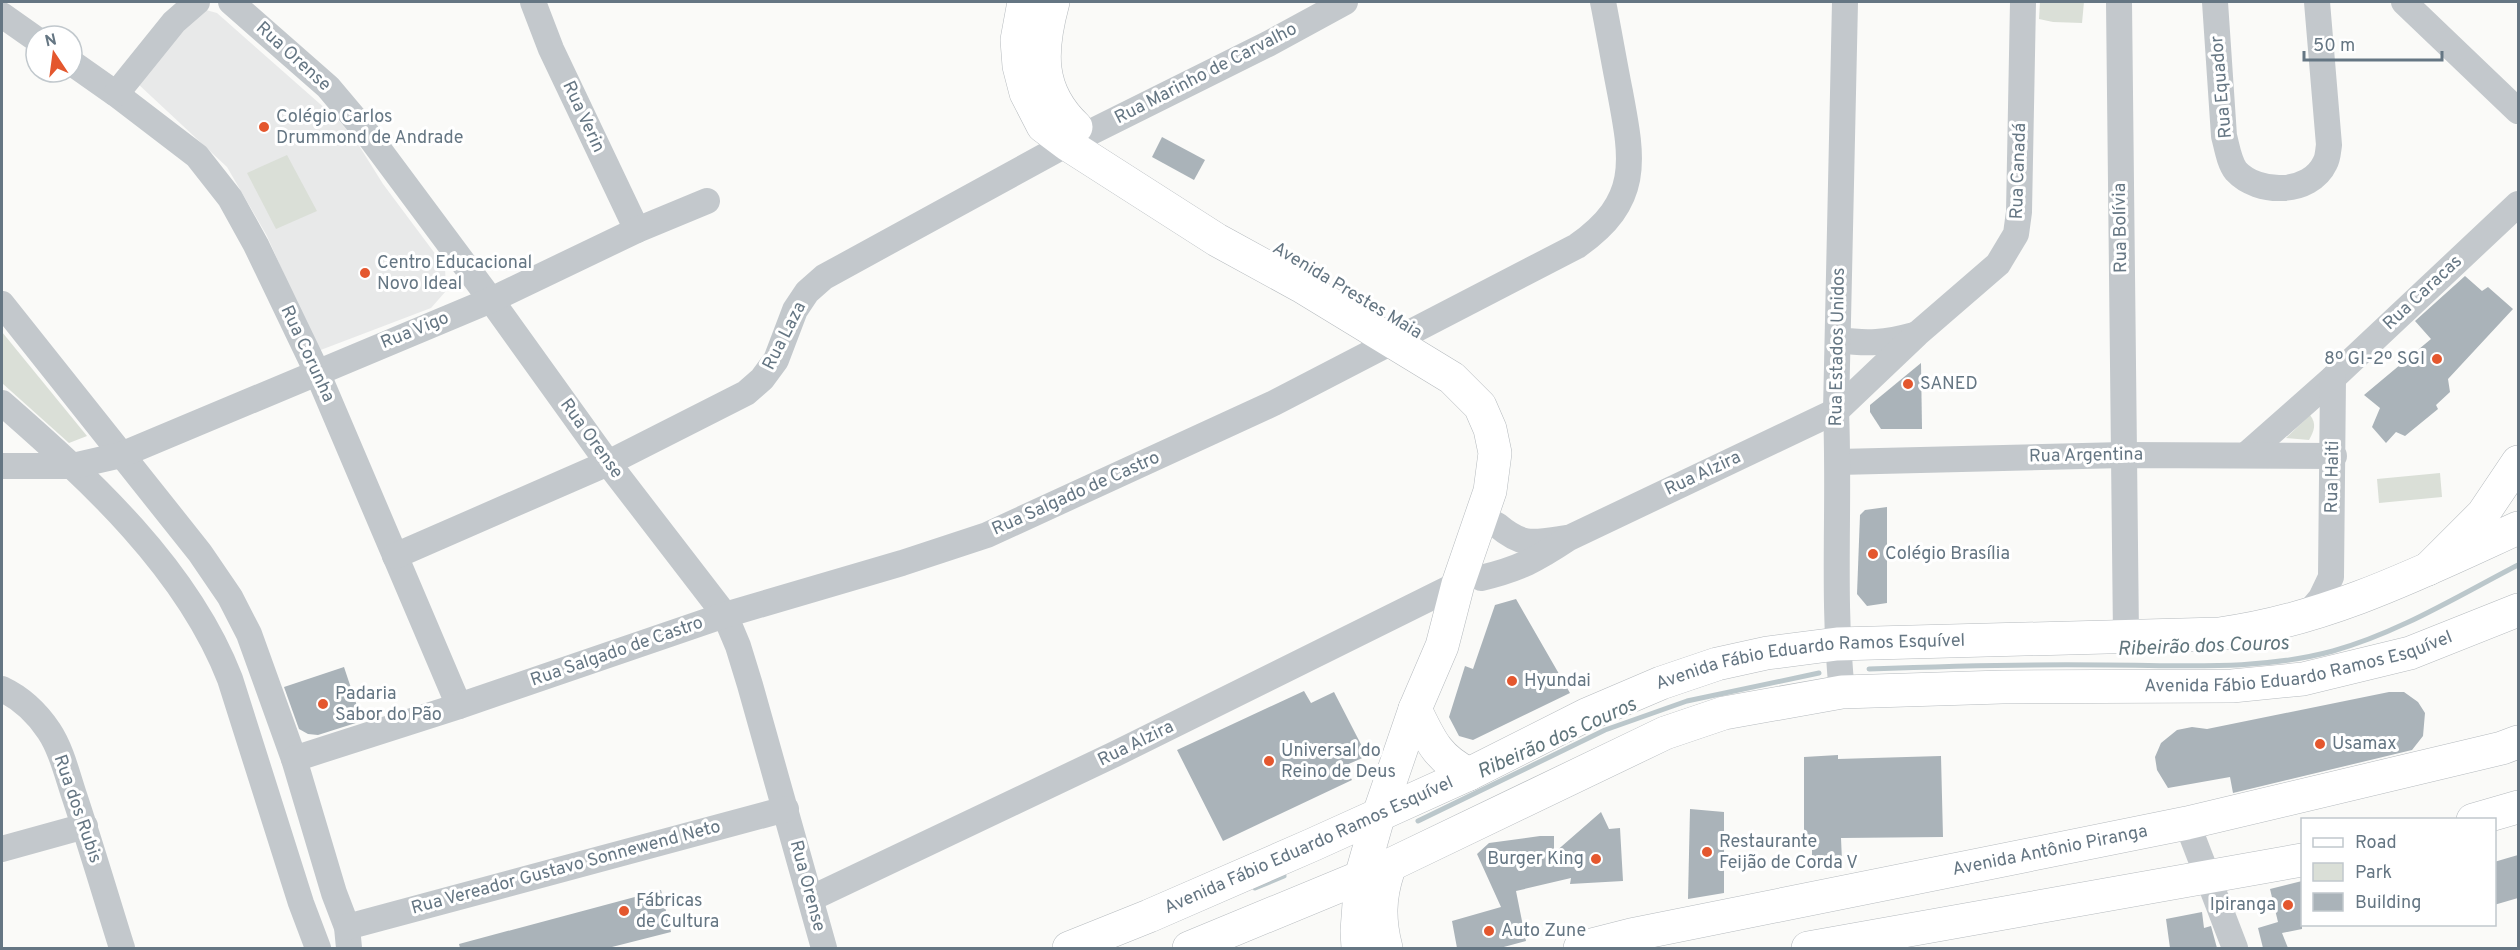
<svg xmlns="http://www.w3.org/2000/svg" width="2520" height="950" viewBox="0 0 2520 950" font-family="Overpass,sans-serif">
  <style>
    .built { fill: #e8e9e9 }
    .green { fill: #dadfd7 }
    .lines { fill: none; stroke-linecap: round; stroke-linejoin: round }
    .stream { stroke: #bbc7cb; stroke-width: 5 }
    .building { fill: #aab3b9 }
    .major-casing { stroke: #b5babe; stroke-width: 34 }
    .highway-casing { stroke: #b4b9bd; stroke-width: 34 }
    .minor { stroke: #c3c8cc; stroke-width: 26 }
    .major { stroke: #fff; stroke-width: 33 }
    .highway { stroke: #fff; stroke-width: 33 }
    .poi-dot { fill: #e4572e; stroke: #fff; stroke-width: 2 }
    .labels { text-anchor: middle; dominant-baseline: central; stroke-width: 6; stroke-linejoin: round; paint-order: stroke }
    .street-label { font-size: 18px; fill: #657683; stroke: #fff }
    .poi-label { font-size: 18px; fill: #657683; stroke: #fff; text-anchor: start }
    .water-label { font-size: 20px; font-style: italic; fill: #60757c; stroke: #fff }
  </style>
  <rect width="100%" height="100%" fill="#fafaf8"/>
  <path class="built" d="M206,10L217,13L336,118L353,136L383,184L445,267L446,291L431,308L318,351L267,236L227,167L137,83L194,12Z"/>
  <g class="green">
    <path d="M2040,2H2084L2082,23L2053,22L2039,19Z"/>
    <path d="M287,155L317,211L276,229L247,173Z"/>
    <path d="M2,332L87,436L69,443L2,383Z"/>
    <path d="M2310,415C2317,424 2314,431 2309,440L2286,438Z"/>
    <path d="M2440,473L2442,497L2379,503L2377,479Z"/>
  </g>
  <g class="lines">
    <g class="stream">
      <path d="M1869,669C1948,666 2027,664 2106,665C2182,665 2259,671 2333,651C2398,633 2458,596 2518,565"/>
      <path d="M1418,821L1605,730L1687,701L1819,673"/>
      <path d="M1255,888L1284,876"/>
    </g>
  </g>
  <g class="building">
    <path d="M1162,137L1205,160L1194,180L1152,157Z"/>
    <path d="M2465,276L2482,291L2488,287L2513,309L2448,379L2450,392L2436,405L2438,409L2405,436L2396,432L2386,443L2372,427L2380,408L2364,395L2431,339L2415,321Z"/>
    <path d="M1921,363L1922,429H1881L1870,412V405Z"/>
    <path d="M1887,507V603L1867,606L1857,594L1860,515L1865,510Z"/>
    <path d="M1516,599L1570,693L1473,740L1459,736L1449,717L1465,666L1473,669L1495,605Z"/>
    <path d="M344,667L362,721L318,735L308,734L299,729L284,687Z"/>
    <path d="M1304,691L1311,703L1334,692L1367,756L1344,766L1352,780L1223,841L1177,750Z"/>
    <path d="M2389,692H2404L2418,702L2425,713L2423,736L2412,750L2233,793L2230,777L2168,788L2157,770L2155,757L2161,743L2177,730L2192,727L2207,729Z"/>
    <path d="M1838,755V759L1941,756L1943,837L1841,838L1842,861L1816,859L1812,855V839L1804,838V757Z"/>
    <path d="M1690,809L1724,812V893L1688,899Z"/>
    <path d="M1601,812L1609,829L1620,828L1623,881L1570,884L1571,878L1516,891L1526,941L1500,948H1457L1452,921L1501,907L1477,854L1489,843L1540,836H1554V853Z"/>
    <path d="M2518,855V898L2494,905V862Z"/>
    <path d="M2302,881V929L2282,933L2288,948H2263L2258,928L2278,922L2270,889Z"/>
    <path d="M661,890L671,932L608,948H460L459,944Z"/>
    <path d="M2202,912L2204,928L2211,926L2217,948H2170L2166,919Z"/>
  </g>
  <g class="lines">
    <g class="major-casing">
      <g id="major">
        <path d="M1024,2L1017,40L1019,66L1026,93L1043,126L1067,144L1217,240L1301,286L1452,378L1480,406L1490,429L1495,453L1490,491L1458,584L1442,646L1415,709L1379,814L1361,877L1357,931L1358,948"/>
        <path d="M1053,2C1040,50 1037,90 1076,127"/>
        <path d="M1415,709C1430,740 1437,758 1469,774"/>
        <path d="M2473,820L2518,807"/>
        <path id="s1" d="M1069,948L1149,916L1312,845L1469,774L1586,715L1661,683L1717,664L1767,653L1837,644L2219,634C2326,620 2422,572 2518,528"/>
        <path id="s2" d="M1189,948L1390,865L1665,733L1724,713L1842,692L2002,687L2232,686L2303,679L2410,653L2518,610"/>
        <path d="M1386,948C1379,921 1379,898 1388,871"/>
        <path id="s3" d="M1580,948L1631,935L2187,823L2502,748L2518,742"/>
        <path d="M1808,948L2302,860"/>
      </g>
    </g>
    <g class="highway-casing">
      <path id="highway" d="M2428,569L2483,514L2518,462"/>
    </g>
    <g class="minor">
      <path d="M231,2L328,87L366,132L491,300L608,463L725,615L738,646L750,685L824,948"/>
      <path d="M533,2L551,49L637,230"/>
      <path d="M2119,2L2126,636"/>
      <path d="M2215,2L2224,136C2227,147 2229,162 2236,171C2258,195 2310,195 2325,163C2328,158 2328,151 2329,145L2317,2"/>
      <path d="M2404,2L2518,111"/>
      <path d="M2,15L36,39"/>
      <path d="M72,63L116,94L197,156L230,198L256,245L317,372L459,706"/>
      <path d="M116,94L174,22L197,2"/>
      <path d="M2,304L200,553L230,597L249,634L294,759L334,893L347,927L349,948"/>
      <path d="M1838,340C1868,344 1885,343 1914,335"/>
      <path d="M2,403C90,480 187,568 230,679L301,903L318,948"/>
      <path d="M2247,454L2333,378L2518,204"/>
      <path d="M1838,462L2123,455L2334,456"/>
      <path d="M2,466H73L121,455L491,300L637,230L707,201"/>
      <path d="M1497,525C1523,547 1533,543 1566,538"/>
      <path d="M395,556L608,463L746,393L762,379L776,360L795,310L807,292L824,277L1067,144L1268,44L1345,2"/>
      <path d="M1481,578C1519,569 1536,560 1569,538L1836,411L1917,334L1998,264L2016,234L2019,212L2023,2"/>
      <path d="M2305,617L2321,598L2331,577L2333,378"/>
      <path d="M2,689C21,698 37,713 49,731C61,749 67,774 74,795C91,846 106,897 122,948"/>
      <path d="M1842,692C1832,599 1840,505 1836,411L1845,2"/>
      <path d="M294,759L459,706L725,615L902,563L987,535L1274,403L1577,246C1641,201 1633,161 1620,92C1614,62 1609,32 1603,2"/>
      <path d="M2187,823L2235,948"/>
      <path d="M2,849L85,826"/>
      <path d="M812,898L1115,754L1458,584"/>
      <path d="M347,927L786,809"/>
    </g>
    <use href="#major" class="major"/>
    <use href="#highway" class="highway"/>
  </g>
  <g class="poi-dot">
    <circle cx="264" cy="127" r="6"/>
    <circle cx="365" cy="273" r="6"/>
    <circle cx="2437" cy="359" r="6"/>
    <circle cx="1908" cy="384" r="6"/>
    <circle cx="1873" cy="554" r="6"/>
    <circle cx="1512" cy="681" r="6"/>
    <circle cx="323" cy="704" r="6"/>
    <circle cx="2320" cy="744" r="6"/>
    <circle cx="1269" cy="761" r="6"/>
    <circle cx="1707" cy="852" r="6"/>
    <circle cx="1596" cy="859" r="6"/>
    <circle cx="2288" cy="905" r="6"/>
    <circle cx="624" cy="911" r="6"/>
    <circle cx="1489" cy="931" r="6"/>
  </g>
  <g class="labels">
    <g class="street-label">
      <text transform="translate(293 57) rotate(42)">Rua Orense</text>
      <text transform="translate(1206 74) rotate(-27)">Rua Marinho de Carvalho</text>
      <text transform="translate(2222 87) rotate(-95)">Rua Equador</text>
      <text transform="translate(583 117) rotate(65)">Rua Verin</text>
      <text transform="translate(2019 171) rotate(-88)">Rua Canadá</text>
      <text transform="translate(2121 228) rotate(-91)">Rua Bolívia</text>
      <text transform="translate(1347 291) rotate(31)">Avenida Prestes Maia</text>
      <text transform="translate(2423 293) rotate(-43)">Rua Caracas</text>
      <text transform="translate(415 331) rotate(-22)">Rua Vigo</text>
      <text transform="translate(785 336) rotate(-63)">Rua Laza</text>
      <text transform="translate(1838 347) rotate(-89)">Rua Estados Unidos</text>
      <text transform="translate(307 354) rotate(65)">Rua Corunha</text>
      <text transform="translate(591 439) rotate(54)">Rua Orense</text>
      <text transform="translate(2086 456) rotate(-1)">Rua Argentina</text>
      <text transform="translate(1703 474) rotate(-25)">Rua Alzira</text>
      <text transform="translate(2333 477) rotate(-89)">Rua Haiti</text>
      <text transform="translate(1076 494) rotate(-24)">Rua Salgado de Castro</text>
      <text transform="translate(617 652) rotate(-19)">Rua Salgado de Castro</text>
      <text stroke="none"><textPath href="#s2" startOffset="1164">Avenida Fábio Eduardo Ramos Esquível</textPath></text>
      <text stroke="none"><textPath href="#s1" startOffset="801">Avenida Fábio Eduardo Ramos Esquível</textPath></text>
      <text transform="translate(1136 744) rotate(-26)">Rua Alzira</text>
      <text transform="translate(77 809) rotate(71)">Rua dos Rubis</text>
      <text stroke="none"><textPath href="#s1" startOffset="261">Avenida Fábio Eduardo Ramos Esquível</textPath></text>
      <text stroke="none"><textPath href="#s3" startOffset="480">Avenida Antônio Piranga</textPath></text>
      <text transform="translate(566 868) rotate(-15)">Rua Vereador Gustavo Sonnewend Neto</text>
      <text transform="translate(807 886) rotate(75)">Rua Orense</text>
    </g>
    <g class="poi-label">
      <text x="276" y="117">Colégio Carlos<tspan x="276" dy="21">Drummond de Andrade</tspan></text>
      <text x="377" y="263">Centro Educacional<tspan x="377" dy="21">Novo Ideal</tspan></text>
      <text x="2425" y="359" text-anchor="end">8º GI-2º SGI</text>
      <text x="1920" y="384">SANED</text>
      <text x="1885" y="554">Colégio Brasília</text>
      <text x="1524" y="681">Hyundai</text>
      <text x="335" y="694">Padaria<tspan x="335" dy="21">Sabor do Pão</tspan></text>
      <text x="2332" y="744">Usamax</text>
      <text x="1281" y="751">Universal do<tspan x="1281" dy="21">Reino de Deus</tspan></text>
      <text x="1719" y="842">Restaurante<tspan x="1719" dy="21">Feijão de Corda V</tspan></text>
      <text x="1584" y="859" text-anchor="end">Burger King</text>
      <text x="636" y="901">Fábricas<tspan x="636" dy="21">de Cultura</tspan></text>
      <text x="2276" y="905" text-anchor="end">Ipiranga</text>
      <text x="1501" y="931">Auto Zune</text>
    </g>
    <g class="water-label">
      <text transform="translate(2203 647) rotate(-2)">Ribeirão dos Couros</text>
      <text transform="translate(1557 739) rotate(-24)">Ribeirão dos Couros</text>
    </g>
  </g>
  <rect width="2520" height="950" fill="none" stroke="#657683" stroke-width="6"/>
  <rect x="2301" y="818" width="195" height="108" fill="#ffffff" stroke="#c1c8cd" stroke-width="1.5"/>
  <rect x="2313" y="838" width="30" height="9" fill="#ffffff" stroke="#c1c8cd" stroke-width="1.5"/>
  <text x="2355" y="848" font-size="18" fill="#657683">Road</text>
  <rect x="2313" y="863" width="30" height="18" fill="#dadfd7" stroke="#c1c8cd" stroke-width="1.5"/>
  <text x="2355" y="878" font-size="18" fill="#657683">Park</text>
  <rect x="2313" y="893" width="30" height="18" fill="#aab3b9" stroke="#c1c8cd" stroke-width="1.5"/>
  <text x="2355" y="908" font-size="18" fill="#657683">Building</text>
  <g transform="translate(54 54) rotate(347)"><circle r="28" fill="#ffffff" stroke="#c1c8cd" stroke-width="1.5"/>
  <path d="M0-4.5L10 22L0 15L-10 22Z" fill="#e4572e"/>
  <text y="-9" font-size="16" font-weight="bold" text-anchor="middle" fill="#657683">N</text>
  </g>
  <path d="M2304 51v9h138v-9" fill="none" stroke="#657683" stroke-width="3"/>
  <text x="2313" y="51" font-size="18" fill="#657683" stroke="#ffffff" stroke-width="4.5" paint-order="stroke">50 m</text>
</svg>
